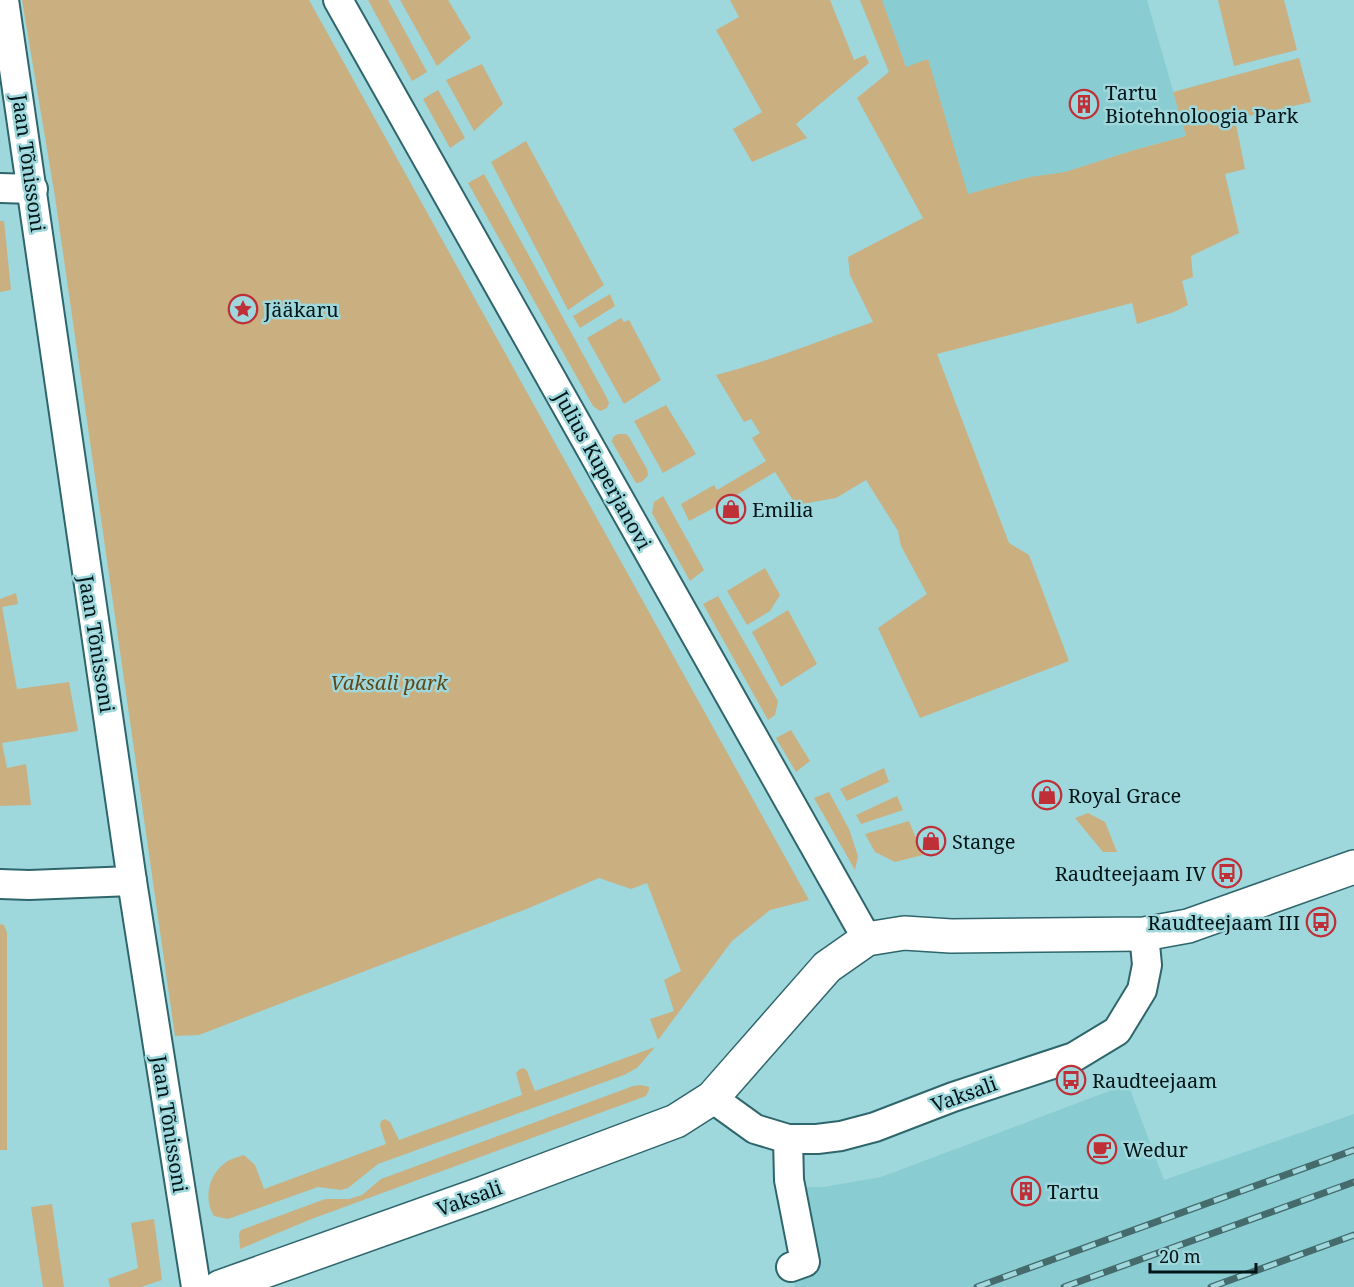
<svg xmlns="http://www.w3.org/2000/svg" width="1354" height="1287" viewBox="0 0 1354 1287" font-family="'Noto Serif',serif">
  <style>
    .built { fill: #89cdd3 }
    .green { fill: #cab081 }
    .lines { fill: none; stroke-linecap: round; stroke-linejoin: round }
    .minor-casing { stroke: #2f666b; stroke-width: 32 }
    .tertiary-casing { stroke: #2f666b; stroke-width: 36 }
    .minor { stroke: #fff; stroke-width: 28 }
    .tertiary { stroke: #fff; stroke-width: 33 }
    .rail-casing { stroke: #466b6d; stroke-width: 7 }
    .rail { stroke: #9ed7dc; stroke-width: 4.5; stroke-dasharray: 14; stroke-linecap: butt }
    .labels { text-anchor: middle; dominant-baseline: central; stroke-width: 5; stroke-linejoin: round; paint-order: stroke }
    .poi-label { font-size: 20px; fill: #001516; stroke: #9ed7dc; text-anchor: start }
    .street-label { font-size: 20px; fill: #001516; stroke: #9ed7dc }
    .park-label { font-size: 20px; font-style: italic; fill: #604816; stroke: #9ed7dc }
  </style>
  <rect width="100%" height="100%" fill="#9ed7dc"/>
  <g class="built">
    <path d="M860,0H1147L1186,136L1134,150L934,215L889,72Z"/>
    <path d="M1128,1084L1164,1180L1354,1114V1287H795L784,1234L780,1187H824L881,1177Z"/>
  </g>
  <g class="green">
    <path d="M22,0H309L809,900L770,910L732,941L658,1040L650,1019L674,1011L664,980L681,971L647,883L631,889L599,878L529,908L199,1035L175,1036L55,197Z"/>
    <path d="M368,0H388L427,72L412,81Z"/>
    <path d="M400,0H448L471,38L437,66Z"/>
    <path d="M730,0H830L854,60L865,55L869,63L796,124L807,138L752,162L733,129L762,112L716,30L739,17Z"/>
    <path d="M860,0H882L906,67L928,59L968,194L1030,177L1065,172L1134,150L1186,136L1173,92L1299,58L1311,102L1235,119L1245,169L1225,174L1239,233L1191,256L1193,277L1182,281L1188,305L1174,312L1137,324L1132,303L937,354L1009,543L1029,555L1069,661L920,718L878,628L927,594L901,546L898,531L866,480L836,498L796,505L775,472L725,502L689,521L681,504L714,485L717,490L766,461L752,438L760,433L751,419L744,422L716,375C770,361 821,340 873,322L850,275L848,257L923,218L857,98L889,72Z"/>
    <path d="M1218,0H1284L1297,50L1234,66Z"/>
    <path d="M482,64L503,104L474,131L446,80Z"/>
    <path d="M438,90L465,138L450,148L423,99Z"/>
    <path d="M526,141L604,285L568,310L491,162Z"/>
    <path d="M484,174L606,396L609,403L607,408L600,411L593,406L468,183Z"/>
    <path d="M0,221H4L11,290L0,292Z"/>
    <path d="M610,294L615,306L580,328L573,316Z"/>
    <path d="M621,318L624,322L629,320L661,380L624,404L587,338Z"/>
    <path d="M666,405L696,454L663,473L634,421Z"/>
    <path d="M618,434H626L629,437L647,469L648,475C645,479 642,483 636,483L612,442L613,437Z"/>
    <path d="M663,496L704,570L690,581L652,513L654,502Z"/>
    <path d="M765,568L780,595L770,611L747,625L727,591Z"/>
    <path d="M16,593L18,604L2,607L17,689L69,682L78,731L2,743L7,768L26,764L31,805L0,806V599Z"/>
    <path d="M718,596L778,701L775,715L768,720L703,604Z"/>
    <path d="M788,610L817,664L781,687L752,632Z"/>
    <path d="M791,730L810,761L796,772L776,738Z"/>
    <path d="M884,768L889,782L847,801L840,789Z"/>
    <path d="M829,792L849,829L858,856L855,870L814,798Z"/>
    <path d="M897,796L903,810L861,824L856,815Z"/>
    <path d="M1088,813L1105,822L1117,852H1103L1075,818Z"/>
    <path d="M909,821L923,855L895,862L875,852L865,834Z"/>
    <path d="M0,924L4,925L7,933V1150H0Z"/>
    <path d="M655,1047L637,1068L624,1075L378,1164L348,1188L341,1190L318,1187L228,1219L214,1216C203,1199 209,1174 225,1163C230,1159 238,1157 244,1155L255,1165L264,1189L386,1144L380,1126L381,1121L385,1119L390,1122L399,1140L522,1095L516,1073L520,1069L524,1068L527,1071L535,1091Z"/>
    <path d="M641,1085L649,1087V1090L646,1096L309,1220L240,1249L239,1234L241,1230L325,1199H349L362,1195L381,1179L633,1086Z"/>
    <path d="M52,1204L64,1287H43L31,1207Z"/>
    <path d="M154,1219L162,1280L141,1287H110L108,1279L138,1268L131,1223Z"/>
  </g>
  <g class="lines">
    <g class="minor-casing">
      <g id="minor">
        <path d="M4,0L132,881L196,1287"/>
        <path d="M338,0L867,939"/>
        <path d="M0,188L33,189"/>
        <path d="M0,884L29,885L132,881"/>
        <path d="M712,1098L755,1129L788,1139H817L841,1136L875,1127L953,1097L1074,1057L1117,1031L1142,990L1147,965L1144,934"/>
        <path d="M788,1139L789,1180L805,1262L791,1267"/>
      </g>
    </g>
    <g class="tertiary-casing">
      <path id="tertiary" d="M220,1287L481,1194L676,1121L712,1098L827,967L867,939L904,933L951,936L1144,934L1188,926L1354,867"/>
    </g>
    <use href="#minor" class="minor"/>
    <use href="#tertiary" class="tertiary"/>
    <g class="rail-casing">
      <g id="rail">
        <path d="M977,1287L1354,1150"/>
        <path d="M1064,1287L1354,1182"/>
        <path d="M1211,1287L1354,1235"/>
      </g>
    </g>
    <use href="#rail" class="rail"/>
  </g>
  <defs>
    <g id="building-ring" transform="scale(1.5)"><circle r="9.5" fill="#9ed7dc" stroke="#bf2f38" stroke-width="1.5"/><path d="M-4-6H4V6H1V3H-1V6H-4ZM-2.5-4.3h1.7v1.8h-1.7ZM.8-4.3h1.7v1.8H.8ZM-2.5-1h1.7V.8h-1.7ZM.8-1h1.7V.8H.8Z" fill="#bf2f38"/></g>
    <g id="sight-ring" transform="scale(1.5)"><circle r="9.5" fill="#9ed7dc" stroke="#bf2f38" stroke-width="1.5"/><path d="M0-6L1.8-2.2L6-1.7L2.9 1.2L3.7 5.4L0 3.3L-3.7 5.4L-2.9 1.2L-6-1.7L-1.8-2.2Z" fill="#bf2f38"/></g>
    <g id="shop-ring" transform="scale(1.5)"><circle r="9.5" fill="#9ed7dc" stroke="#bf2f38" stroke-width="1.5"/><path d="M-5-2.5h2.3a2.7 3.5 0 0 1 5.4 0H5L5.5 6h-11ZM-1.5-2.5h3a1.5 2.3 0 0 0-3 0Z" fill="#bf2f38"/></g>
    <g id="bus-ring" transform="scale(1.5)"><circle r="9.5" fill="#9ed7dc" stroke="#bf2f38" stroke-width="1.5"/><path d="M-5-6H5V4H4V6H2V4H-2V6H-4V4H-5ZM-3.5-4V0h7V-4ZM-3.5 1.2v1.5H-2V1.2ZM2 1.2v1.5H3.5V1.2Z" fill="#bf2f38"/></g>
    <g id="cafe-ring" transform="scale(1.5)"><circle r="9.5" fill="#9ed7dc" stroke="#bf2f38" stroke-width="1.5"/><path d="M-5.5-4.5H6V0H3Q3 3.5 0 3.5H-2.5Q-5.5 3.5-5.5 0ZM3-3.2v2h1.7v-2ZM-6 4.5H4V6H-6Z" fill="#bf2f38"/></g>
  </defs>
  <g fill-rule="evenodd">
    <use href="#building-ring" x="1084" y="104"/>
    <use href="#sight-ring" x="243" y="309"/>
    <use href="#shop-ring" x="731" y="509"/>
    <use href="#shop-ring" x="1047" y="795"/>
    <use href="#shop-ring" x="931" y="841"/>
    <use href="#bus-ring" x="1227" y="873"/>
    <use href="#bus-ring" x="1321" y="922"/>
    <use href="#bus-ring" x="1071" y="1080"/>
    <use href="#cafe-ring" x="1102" y="1149"/>
    <use href="#building-ring" x="1026" y="1191"/>
  </g>
  <g class="labels">
    <g class="poi-label">
      <text x="1105" y="92">Tartu<tspan x="1105" dy="23">Biotehnoloogia Park</tspan></text>
      <text x="264" y="309">Jääkaru</text>
      <text x="752" y="509">Emilia</text>
      <text x="1068" y="795">Royal Grace</text>
      <text x="952" y="841">Stange</text>
      <text x="1206" y="873" text-anchor="end">Raudteejaam IV</text>
      <text x="1300" y="922" text-anchor="end">Raudteejaam III</text>
      <text x="1092" y="1080">Raudteejaam</text>
      <text x="1123" y="1149">Wedur</text>
      <text x="1047" y="1191">Tartu</text>
    </g>
    <g class="street-label">
      <text transform="translate(29 163) rotate(82)">Jaan Tõnissoni</text>
      <text transform="translate(603 470) rotate(61)">Julius Kuperjanovi</text>
      <text transform="translate(97 644) rotate(81)">Jaan Tõnissoni</text>
      <text transform="translate(964 1094) rotate(-20)">Vaksali</text>
      <text transform="translate(170 1124) rotate(81)">Jaan Tõnissoni</text>
      <text transform="translate(469 1198) rotate(-20)">Vaksali</text>
    </g>
    <g class="park-label">
      <text x="389" y="682">Vaksali park</text>
    </g>
  </g>
  <path d="M1150 1263v9h106v-9" fill="none" stroke="#001516" stroke-width="3"/>
  <text x="1159" y="1263" font-size="18" fill="#001516" stroke="#9ed7dc" stroke-width="4.5" paint-order="stroke">20 m</text>
</svg>
